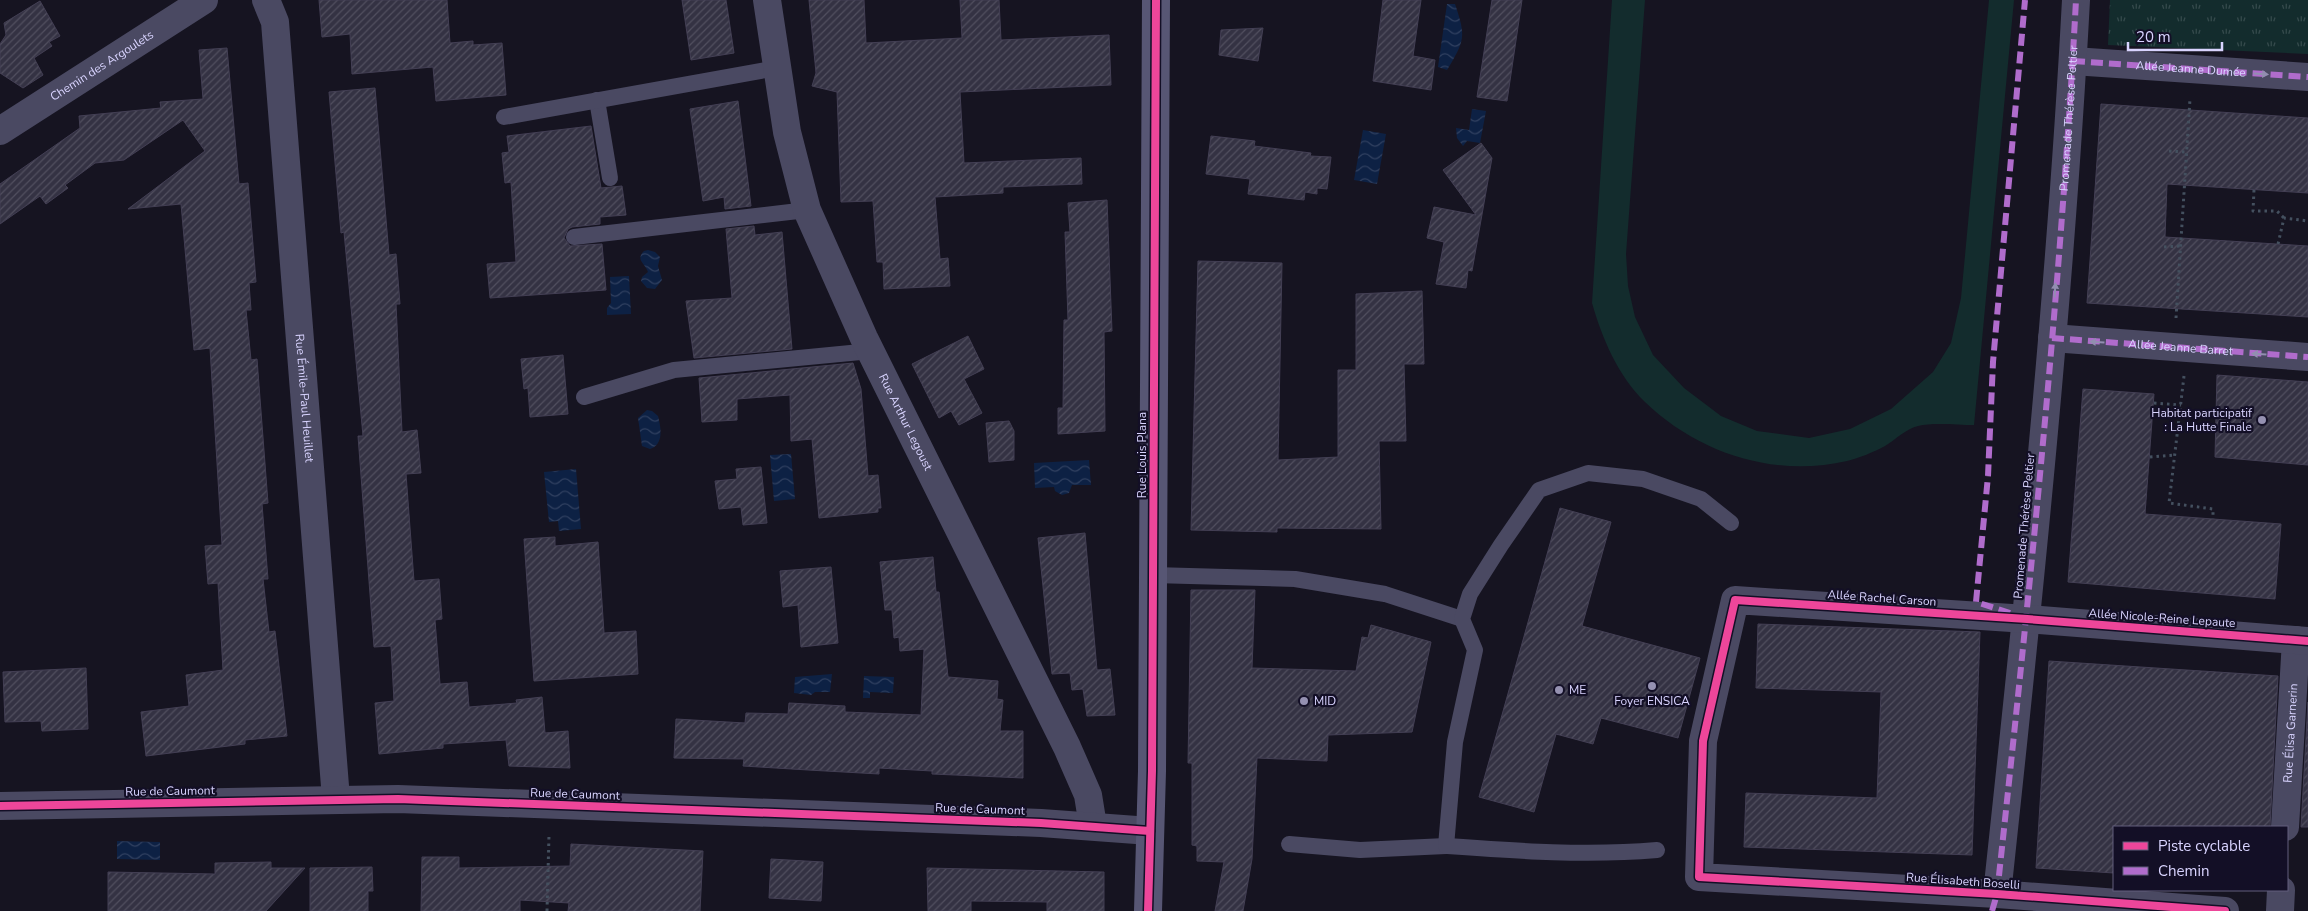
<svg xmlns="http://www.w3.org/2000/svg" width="2308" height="911" viewBox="0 0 2308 911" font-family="'Nunito Sans',sans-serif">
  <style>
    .grass { fill: #132c2d }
    .park { fill: url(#park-tufts) }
    .water { fill: url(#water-waves) }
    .building { fill: url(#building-hatch); stroke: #433f54 }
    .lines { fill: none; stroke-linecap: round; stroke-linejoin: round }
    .path { stroke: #44505f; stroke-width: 3; stroke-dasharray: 2.5 4; stroke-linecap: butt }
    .lane { stroke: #4a4962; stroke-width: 16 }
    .street { stroke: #4a4962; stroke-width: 28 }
    .secondary { stroke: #575674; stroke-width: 28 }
    .quiet { stroke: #b06ccc; stroke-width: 6; stroke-dasharray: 12 6; stroke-linecap: butt }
    .cycleway-casing { stroke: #130f26; stroke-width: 11 }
    .cycleway { stroke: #ed469a; stroke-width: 8 }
    .oneway { fill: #928eb0 }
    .poi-dot { fill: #9591b1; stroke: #130f26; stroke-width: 2 }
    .labels { text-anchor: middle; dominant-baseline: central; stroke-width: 4.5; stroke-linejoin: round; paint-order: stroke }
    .street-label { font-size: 12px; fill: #d9d4ff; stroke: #130f26 }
    .poi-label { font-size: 12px; fill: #d9d4ff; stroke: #130f26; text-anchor: start }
  </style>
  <defs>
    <pattern id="park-tufts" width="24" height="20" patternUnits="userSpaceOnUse" patternTransform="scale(1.25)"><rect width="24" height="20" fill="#132c2d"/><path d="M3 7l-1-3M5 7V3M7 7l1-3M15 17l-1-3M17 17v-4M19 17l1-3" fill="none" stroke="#354a4c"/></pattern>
    <pattern id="water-waves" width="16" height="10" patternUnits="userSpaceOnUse" patternTransform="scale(1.25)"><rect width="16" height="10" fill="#0d2144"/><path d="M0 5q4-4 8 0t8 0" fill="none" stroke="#304060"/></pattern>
    <pattern id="building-hatch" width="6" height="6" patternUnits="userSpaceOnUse" patternTransform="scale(1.25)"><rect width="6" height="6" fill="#343243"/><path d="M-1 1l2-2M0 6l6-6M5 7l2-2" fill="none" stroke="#514f5f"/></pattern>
  </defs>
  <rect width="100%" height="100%" fill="#161421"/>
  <path class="grass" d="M1612,0H1645L1626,254L1628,286L1635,317L1653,355L1684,388L1721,416L1757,431L1809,438L1850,429L1891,409L1933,372L1951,343L1961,298L1989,0H2014L1974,425C1958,425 1933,422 1918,426C1907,428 1895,440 1885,446C1874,452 1859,458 1847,461C1774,478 1698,453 1645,402C1618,376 1602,338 1592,303Z"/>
  <path class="park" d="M2110,0H2308V54L2108,45Z"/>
  <g class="water">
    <path d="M1447,4H1455C1466,37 1465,40 1447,70L1438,67Z"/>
    <path d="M1472,109L1486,111L1480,143L1467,141L1463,146L1457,138L1456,128L1469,130Z"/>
    <path d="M1363,130L1386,134L1377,184L1354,180Z"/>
    <path d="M648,250L655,252L660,257L658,266L662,280L655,289L647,288L641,281L642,277L648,272C645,263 635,260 644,251Z"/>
    <path d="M629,276L631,314L607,315V308L611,303L610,277Z"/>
    <path d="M647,410L652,411L658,416C661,428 664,444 650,449L642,446L638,418Z"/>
    <path d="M791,454L795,499L774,501L770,455Z"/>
    <path d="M1089,460L1091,485H1072L1069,493L1062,495L1055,491L1054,487L1035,488L1034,463Z"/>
    <path d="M576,469L581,529L559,531L558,521L549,522L544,472Z"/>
    <path d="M832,674L830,692H815L811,695L794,693L795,677Z"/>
    <path d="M864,676L894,677L893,693L870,692V698H863Z"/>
    <path d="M117,841L160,842V860L117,859Z"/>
  </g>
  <g class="building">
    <path d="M319,0H447L450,43L473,41V45L502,43L506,95L436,101L433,67L352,74L350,34L322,37Z"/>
    <path d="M682,0H726L734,53L691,60Z"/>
    <path d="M809,0H864L866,43L962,38L960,0H999L1001,40L1109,35L1111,85L960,92L964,163L1081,158L1082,184L1003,187V193L935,197L940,259L948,258L950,286L884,289L883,262H877L873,201L841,202L837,92L812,86L816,73Z"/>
    <path d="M1383,0H1421L1413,56L1435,60L1431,90L1373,81Z"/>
    <path d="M1492,0H1522L1507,101L1477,97Z"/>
    <path d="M40,1L60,36L49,42L52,46L34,58L43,75L23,88L0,73V44L6,35L4,23Z"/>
    <path d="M1263,28L1258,61L1219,55L1221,30Z"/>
    <path d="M227,48L239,184L248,183L256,282L249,283L251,310H246L251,360L257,359L268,503L262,504L268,579H263L269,632L275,631L287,736L245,740V744L146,756L141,712L189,706L186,675L223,670L218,583L208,584L205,546L222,545L210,348L194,350L181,204L128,209L205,151L183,120L124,160L95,163L65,185L68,188L46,204L40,196L0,224V184L80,128L79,116L161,108L160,102L203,99L199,50Z"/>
    <path d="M375,88L389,255L396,254L400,304H396L402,432L417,430L421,473L406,474L414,581L439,579L442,619L435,620L440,684L467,682L469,707L517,703L516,700L542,697L545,733L568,731L570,768L509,766L506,740L443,744V748L379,754L375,703L394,701L391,646L374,647L358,436H363L344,232L341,233L329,92Z"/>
    <path d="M738,101L751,206L725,209L724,197L703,201L690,109Z"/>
    <path d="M2101,104L2308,118V193L2167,184L2165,237L2308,246V317L2087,303Z"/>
    <path d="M591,126L601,188L622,186L626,215L600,217V224L572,227L568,229L564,238L570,246L602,244L606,290L490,298L487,264L516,262L511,182L505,183L502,153L509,152L507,136Z"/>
    <path d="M1211,136L1255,141L1254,146L1311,153L1310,156L1331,157L1327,189L1317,188V194L1305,192L1304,200L1248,194L1250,179L1206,174Z"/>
    <path d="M1481,143L1492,158L1472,271L1468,270L1466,288L1436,284L1444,242L1427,238L1434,207L1476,215L1443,170Z"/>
    <path d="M1107,200L1112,331L1104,332L1105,431L1058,434V408H1063L1064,320H1068L1065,232H1070L1068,203Z"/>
    <path d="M754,226L755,235L782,232L792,349L694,358L686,301L732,298L726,229Z"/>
    <path d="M1198,261L1282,263L1278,460L1338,457V370H1356V294L1422,291L1424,364H1404L1406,441H1379L1381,529L1277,528V532L1191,530Z"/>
    <path d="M968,336L984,369L964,379L982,413L959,425L951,411L939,418L912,364Z"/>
    <path d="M563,355L568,414L530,417L528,388L524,389L521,359Z"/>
    <path d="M853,363L861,389L868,476L878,475L881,508H878V512L819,518L812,439L791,441L790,395L737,399V420L702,422L699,378Z"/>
    <path d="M2217,375L2308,382V465L2215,457Z"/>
    <path d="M2083,389L2154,394L2145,514L2281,524L2275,599L2068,582Z"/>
    <path d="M1009,421L1014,431V460L989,462L986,423Z"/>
    <path d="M761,467L767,523L743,525L741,507L719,509L715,481L737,479L736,469Z"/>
    <path d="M1560,508L1611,522L1582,626L1700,658L1678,738L1601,718L1593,744L1556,734L1534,812L1479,797Z"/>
    <path d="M1085,533L1097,670L1110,669L1115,715L1087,716L1083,689L1072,690L1070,673L1052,674L1038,538Z"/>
    <path d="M555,537V546L598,542L604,633L636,631L638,674L534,681L524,539Z"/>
    <path d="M933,557L936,592H939L948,677L998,681L997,699L1003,700L1000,731H1023V778L932,774V771L879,768V774L808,770L743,766L744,759L674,758L676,719L745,723L746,713L788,714L789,703L845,706V712L921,715L924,649L900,651L899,637L894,638L892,610H885L880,562Z"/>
    <path d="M831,567L838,643L801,647L798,605L783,607L780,571Z"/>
    <path d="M1191,590H1255L1252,668L1356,671L1362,637L1368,638L1371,625L1431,642L1412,732L1328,735L1327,761L1257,758L1252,859L1243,911H1215L1224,862L1197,861V846L1192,845V763H1188Z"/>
    <path d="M1758,624L1980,632L1972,855L1744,847L1746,793L1877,798L1881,692L1756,688Z"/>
    <path d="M2049,661L2278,676L2270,827H2114V873L2036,868Z"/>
    <path d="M86,668L88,729L42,731L41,721L5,722L3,672Z"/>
    <path d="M2308,702V827H2301Z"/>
    <path d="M571,844L703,851L700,911H568L569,903L520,900V911H421L422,857H459V868L570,866Z"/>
    <path d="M771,859L823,862L821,901L769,898Z"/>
    <path d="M271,862V868H305L266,911H108V872L215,874V863Z"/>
    <path d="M372,867L373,891H368V911H310V868Z"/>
    <path d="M927,868L1104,872V911H1047V902L971,901V911H928Z"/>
  </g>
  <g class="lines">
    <g class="path">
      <path d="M2169,151L2186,152"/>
      <path d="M2254,190L2253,211H2277L2284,218"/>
      <path d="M2278,244L2284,218L2308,221"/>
      <path d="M2164,247L2180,246"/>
      <path d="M2176,318L2190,99"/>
      <path d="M2184,376L2169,503L2213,509V519"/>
      <path d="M2154,403L2181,405"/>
      <path d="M2150,457L2175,455"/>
      <path d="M547,911L549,835"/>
    </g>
    <g class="lane">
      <path d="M597,100L610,178"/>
      <path d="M504,117L777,68"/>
      <path d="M574,237L807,210"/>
      <path d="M584,397L674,370L871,351"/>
      <path d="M1153,575L1295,579L1385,594L1462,619"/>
      <path d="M1289,844L1360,850L1446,846"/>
      <path d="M1657,850C1587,856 1517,851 1446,846L1455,742L1475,650L1462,619L1470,594L1501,545L1539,490L1588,473L1643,479L1701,499L1731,523"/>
    </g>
    <g class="street">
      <path id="s1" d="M266,0L275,22L336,799"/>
      <path id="s2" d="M767,0L787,132L807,210L864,338L1067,747L1088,795L1093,826"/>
      <path d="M2073,61L2308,77"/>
      <path id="s3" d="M0,131L204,0"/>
      <path d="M2052,338L2308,357"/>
      <path d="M0,806L398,799L1041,823L1150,831"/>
      <path id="s4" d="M2285,827L2296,640"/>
      <path id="s5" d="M1997,894C2029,597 2060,299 2076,0"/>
      <path d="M2225,911L1997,894L1699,877L1703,741L1735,600L2027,619L2308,641"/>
      <path d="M2280,911L2281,890"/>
    </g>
    <path class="secondary" d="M1148,911L1152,771L1156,0"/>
    <g class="quiet">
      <path id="s6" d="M2073,61L2308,77"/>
      <path id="s7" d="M2052,338L2308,357"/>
      <path d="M2010,613L1976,602L1988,476L1993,362L2025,0"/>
      <path d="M1992,911L1997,894C2029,597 2060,299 2076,0"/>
    </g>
    <g class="cycleway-casing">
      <g id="cycleway">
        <path d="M0,806L398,799L1041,823L1150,831"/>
        <path d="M1148,911L1152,771L1156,0"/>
        <path d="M2225,911L1997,894L1699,877L1703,741L1735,600L2027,619L2308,641"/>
      </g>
    </g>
    <use href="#cycleway" class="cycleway"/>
  </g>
  <defs><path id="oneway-solid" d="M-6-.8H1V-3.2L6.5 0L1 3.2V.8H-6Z" transform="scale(1.25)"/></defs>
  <g class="oneway">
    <use href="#oneway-solid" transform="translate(2261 74) rotate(4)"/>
    <use href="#oneway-solid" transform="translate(2055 290) rotate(-86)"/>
    <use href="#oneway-solid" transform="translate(2097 342) rotate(-176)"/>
    <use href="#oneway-solid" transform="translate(2259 354) rotate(-176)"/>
  </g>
  <g class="poi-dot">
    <circle cx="2262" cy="420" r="5"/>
    <circle cx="1652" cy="686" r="5"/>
    <circle cx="1559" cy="690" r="5"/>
    <circle cx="1304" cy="701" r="5"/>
  </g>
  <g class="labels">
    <g class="street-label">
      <text stroke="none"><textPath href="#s3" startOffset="121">Chemin des Argoulets</textPath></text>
      <text stroke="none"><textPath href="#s6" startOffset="118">Allée Jeanne Dumée</textPath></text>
      <text stroke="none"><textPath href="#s5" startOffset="779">Promenade Thérèse Peltier</textPath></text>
      <text stroke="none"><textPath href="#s7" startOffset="129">Allée Jeanne Barret</textPath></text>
      <text stroke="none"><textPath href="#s1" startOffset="401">Rue Émile-Paul Heuillet</textPath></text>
      <text stroke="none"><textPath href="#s2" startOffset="448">Rue Arthur Legoust</textPath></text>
      <text transform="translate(1142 455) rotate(-90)">Rue Louis Plana</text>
      <text transform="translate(2024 526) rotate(-85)">Promenade Thérèse Peltier</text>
      <text transform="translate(1882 598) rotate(4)">Allée Rachel Carson</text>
      <text transform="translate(2162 618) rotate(4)">Allée Nicole-Reine Lepaute</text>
      <text stroke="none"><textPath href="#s4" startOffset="94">Rue Élisa Garnerin</textPath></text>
      <text transform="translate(170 791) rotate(-1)">Rue de Caumont</text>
      <text transform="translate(575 794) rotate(2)">Rue de Caumont</text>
      <text transform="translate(980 809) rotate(2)">Rue de Caumont</text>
      <text transform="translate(1963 881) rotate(4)">Rue Élisabeth Boselli</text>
    </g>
    <g class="poi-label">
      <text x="2252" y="413" text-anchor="end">Habitat participatif<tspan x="2252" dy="14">: La Hutte Finale</tspan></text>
      <text x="1569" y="690">ME</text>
      <text x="1314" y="701">MID</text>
      <text x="1652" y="701" text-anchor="middle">Foyer ENSICA</text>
    </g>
  </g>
  <rect x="2113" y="826" width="175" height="65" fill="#130f26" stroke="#625e7d"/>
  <rect x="2123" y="842" width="25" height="8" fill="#ed469a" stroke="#625e7d"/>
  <text x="2158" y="851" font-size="15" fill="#d9d4ff">Piste cyclable</text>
  <rect x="2123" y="867" width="25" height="8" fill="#b06ccc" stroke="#625e7d"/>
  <text x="2158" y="876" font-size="15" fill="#d9d4ff">Chemin</text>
  <path d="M2128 42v8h94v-8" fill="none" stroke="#d9d4ff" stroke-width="2.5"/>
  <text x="2136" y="42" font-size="15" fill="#d9d4ff" stroke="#130f26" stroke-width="4" paint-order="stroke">20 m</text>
</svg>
